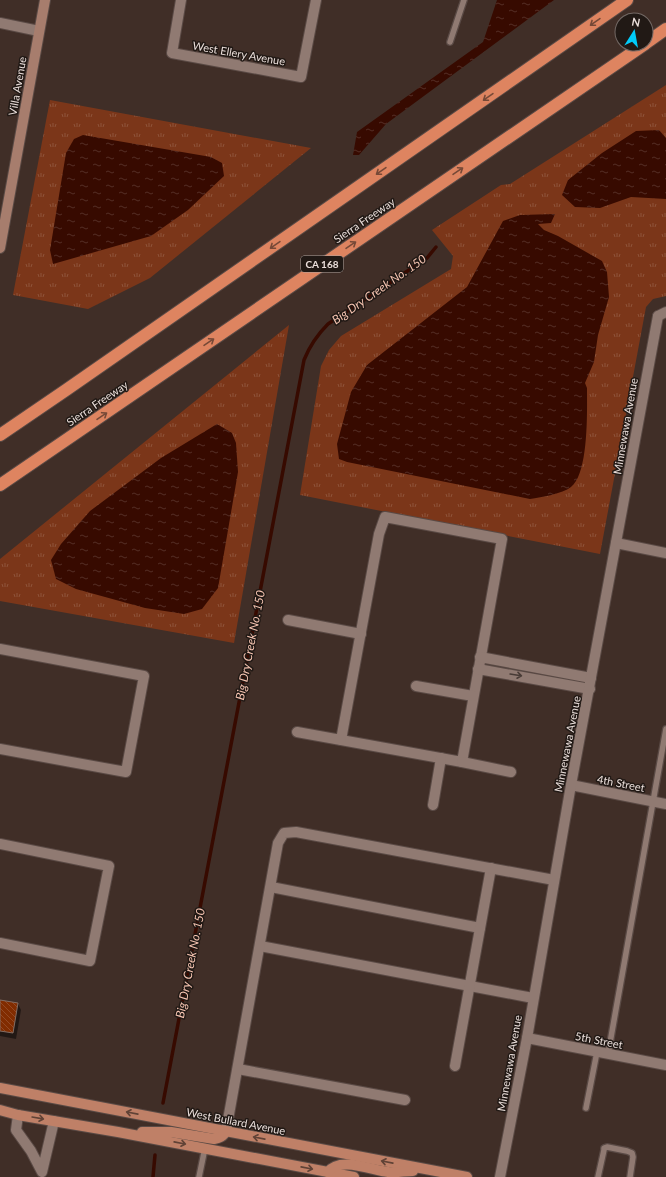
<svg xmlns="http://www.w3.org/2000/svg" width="666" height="1177" viewBox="0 0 666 1177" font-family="Lato,sans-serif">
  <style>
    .grass { fill: url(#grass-tufts) }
    .water { fill: url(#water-ripples) }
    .shadow { fill: #0007 }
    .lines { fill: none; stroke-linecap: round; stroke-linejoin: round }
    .stream { stroke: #370a00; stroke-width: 3.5 }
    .building { fill: url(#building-back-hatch); stroke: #826d64 }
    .service-casing { stroke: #5a4a45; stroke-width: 8 }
    .minor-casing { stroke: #5a4a45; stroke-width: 12 }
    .tertiary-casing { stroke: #5a4a45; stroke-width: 12 }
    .secondary-casing { stroke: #5a4a45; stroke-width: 12 }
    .primary-casing { stroke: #5a4a45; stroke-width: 12 }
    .motorway-casing { stroke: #5a4a45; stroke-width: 14 }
    .service { stroke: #907a72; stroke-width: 5.5 }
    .minor { stroke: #907a72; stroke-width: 10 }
    .tertiary { stroke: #907a72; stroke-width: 10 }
    .secondary { stroke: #a77d6d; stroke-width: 10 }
    .primary { stroke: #bf8067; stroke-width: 10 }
    .motorway { stroke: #de8460; stroke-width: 12 }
    .oneway { stroke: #764937 }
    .oneway2 { stroke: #483b36 }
    .oneway3 { stroke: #604236 }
    .labels { text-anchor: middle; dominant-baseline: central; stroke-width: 3; stroke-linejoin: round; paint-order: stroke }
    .shield { fill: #211915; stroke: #aea4a0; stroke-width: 1 }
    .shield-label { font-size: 10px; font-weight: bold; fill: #ebdfdb }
    .street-label { font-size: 11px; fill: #ebdfdb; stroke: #211915 }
    .water-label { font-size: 12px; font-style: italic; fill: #f7c5b2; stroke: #211915 }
  </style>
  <defs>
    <pattern id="grass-tufts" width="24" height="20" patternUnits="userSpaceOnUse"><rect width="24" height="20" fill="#7b3619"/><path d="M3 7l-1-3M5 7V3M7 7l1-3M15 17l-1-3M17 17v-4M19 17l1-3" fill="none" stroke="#8e533a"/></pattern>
    <pattern id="water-ripples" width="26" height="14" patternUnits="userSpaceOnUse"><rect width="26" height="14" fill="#370a00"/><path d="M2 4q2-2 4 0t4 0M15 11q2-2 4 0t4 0" fill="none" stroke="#542d25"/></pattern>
    <pattern id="building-back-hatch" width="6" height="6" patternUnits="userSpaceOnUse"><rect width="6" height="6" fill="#812c00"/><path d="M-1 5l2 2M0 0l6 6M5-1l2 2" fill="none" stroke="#934a25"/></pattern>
  </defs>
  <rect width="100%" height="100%" fill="#402e27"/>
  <g class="grass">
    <path d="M666,85V296L653,299L646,307L600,554L300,495L321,366L329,350L341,336L451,269L453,256L432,230L501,185L510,184Z"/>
    <path d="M50,100L311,148L150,278L88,309L13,295Z"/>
    <path d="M289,325L234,643L0,601V559Z"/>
  </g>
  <g class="water">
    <path d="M497,0H554L386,124L359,155H353L357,132L483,42Z"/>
    <path d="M659,130L666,138V199L631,197L600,208L575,207L562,195L568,180L602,153L636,131Z"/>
    <path d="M83,135L211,157L222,163L224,176L188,210L151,236L53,264L50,250L66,153L74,139Z"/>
    <path d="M555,214L551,223L538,224L544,230L558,236L602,261L607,272L609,297L598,335L594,362L585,383L587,388C587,410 589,473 571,487C562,494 542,497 530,499L347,462L339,459L337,444L351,392L367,365L467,287L503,221L520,215Z"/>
    <path d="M217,424L232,433L236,443L238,472L218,588L202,609L184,614L145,608L76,589L56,579L51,560L61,544L90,511L161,458Z"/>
  </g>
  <path class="shadow" d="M0,1001L18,1004L21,1010L16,1039L0,1036Z"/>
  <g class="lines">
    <g class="stream">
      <path d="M163,1103L304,360C310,345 317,335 328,324L427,258L436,247"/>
      <path d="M153,1177L155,1155"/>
    </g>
  </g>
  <path class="building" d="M0,1000L18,1003L13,1033L0,1031Z"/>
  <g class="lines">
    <g class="service-casing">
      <g id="service">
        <path d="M450,42L464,0"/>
        <path d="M608,1054L666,729"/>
        <path d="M586,1108L597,1052"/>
        <path d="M199,1177L205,1148"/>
        <path d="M598,1177L604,1150V1148L607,1147L627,1151L632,1153L633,1157L630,1177"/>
      </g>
    </g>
    <g class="minor-casing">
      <g id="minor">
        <path d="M181,0L172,53L301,77L316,0"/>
        <path d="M0,23L39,31"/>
        <path d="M658,316L666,312"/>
        <path d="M385,517L502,539L462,762L341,740L379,534Z"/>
        <path d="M288,620L361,634"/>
        <path d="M0,649L144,676L126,772L0,749"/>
        <path d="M480,657L591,678"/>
        <path d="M478,669L590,689"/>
        <path d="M416,686L473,696"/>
        <path d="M297,732L341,740"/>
        <path d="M462,762L511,772"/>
        <path d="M571,785L666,804"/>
        <path d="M433,805L441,758"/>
        <path d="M0,844L109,866L90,961L0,943"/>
        <path d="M271,887L480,928"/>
        <path d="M260,946L533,998"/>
        <path d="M527,1038L666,1065"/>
        <path d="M455,1066L491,868"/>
        <path d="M238,1069L405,1100"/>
        <path d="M18,1115L16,1130L31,1151L42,1172L54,1121"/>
        <path d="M226,1131L278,843L284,833L296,832L554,880"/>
      </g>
    </g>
    <g class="tertiary-casing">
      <g id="tertiary">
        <path d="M616,543L666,553"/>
        <path d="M500,1177L527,1038L571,785L658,316"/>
      </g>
    </g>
    <g class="secondary-casing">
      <path id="secondary" d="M0,248L45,0"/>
    </g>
    <g class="primary-casing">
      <g id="primary">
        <path d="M0,1088L467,1177"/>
        <path d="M0,1110L18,1115L118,1132L354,1177"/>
        <path d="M142,1132H171L214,1139C219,1138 223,1137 226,1131"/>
        <path d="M328,1172C340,1156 371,1170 388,1172C396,1173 405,1171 413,1171"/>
      </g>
    </g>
    <g class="motorway-casing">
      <g id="motorway">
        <path d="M646,43L666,29"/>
        <path d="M0,435L66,390L627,0"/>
        <path d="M0,485L645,44"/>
      </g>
    </g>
    <use href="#service" class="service"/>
    <use href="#minor" class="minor"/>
    <use href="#tertiary" class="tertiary"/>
    <use href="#secondary" class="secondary"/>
    <use href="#primary" class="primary"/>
    <use href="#motorway" class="motorway"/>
  </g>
  <defs><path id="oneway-shaft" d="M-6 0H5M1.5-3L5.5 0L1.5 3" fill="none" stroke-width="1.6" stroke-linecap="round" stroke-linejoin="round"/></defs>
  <g class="oneway">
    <use href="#oneway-shaft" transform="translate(595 22) rotate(145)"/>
    <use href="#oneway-shaft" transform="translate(488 97) rotate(145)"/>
    <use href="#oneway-shaft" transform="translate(381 171) rotate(145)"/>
    <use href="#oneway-shaft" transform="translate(458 171) rotate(-34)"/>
    <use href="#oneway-shaft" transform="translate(275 245) rotate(145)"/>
    <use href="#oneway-shaft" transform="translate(351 245) rotate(-34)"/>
    <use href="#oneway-shaft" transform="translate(209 342) rotate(-34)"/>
    <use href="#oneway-shaft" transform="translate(102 416) rotate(-34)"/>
  </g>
  <use class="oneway2" href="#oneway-shaft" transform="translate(516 675) rotate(9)"/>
  <g class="oneway3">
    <use href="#oneway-shaft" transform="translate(132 1113) rotate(-169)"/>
    <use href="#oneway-shaft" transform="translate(38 1118) rotate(10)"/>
    <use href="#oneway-shaft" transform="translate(259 1138) rotate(-169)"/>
    <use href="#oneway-shaft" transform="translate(180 1143) rotate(11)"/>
    <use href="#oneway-shaft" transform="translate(387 1162) rotate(-169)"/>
    <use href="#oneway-shaft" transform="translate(307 1168) rotate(11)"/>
  </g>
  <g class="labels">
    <rect class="shield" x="301" y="256" width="42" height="16" rx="3"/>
    <g class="shield-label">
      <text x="322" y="264">CA 168</text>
    </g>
    <g class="street-label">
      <text transform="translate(239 53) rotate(10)">West Ellery Avenue</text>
      <text transform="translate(17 86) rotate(-80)">Villa Avenue</text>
      <text transform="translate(364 220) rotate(-34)">Sierra Freeway</text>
      <text transform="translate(97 403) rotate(-34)">Sierra Freeway</text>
      <text transform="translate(625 426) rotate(-80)">Minnewawa Avenue</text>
      <text transform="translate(567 744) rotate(-79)">Minnewawa Avenue</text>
      <text transform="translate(621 783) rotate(11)">4th Street</text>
      <text transform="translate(599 1040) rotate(11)">5th Street</text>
      <text transform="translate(509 1063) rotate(-80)">Minnewawa Avenue</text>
      <text transform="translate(236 1121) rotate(11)">West Bullard Avenue</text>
    </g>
    <g class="water-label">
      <text transform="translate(379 289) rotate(-35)">Big Dry Creek No. 150</text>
      <text transform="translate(250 645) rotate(-79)">Big Dry Creek No. 150</text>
      <text transform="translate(190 963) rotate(-79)">Big Dry Creek No. 150</text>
    </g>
  </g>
  <g transform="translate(634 32) rotate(11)"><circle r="19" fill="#211915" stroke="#726864"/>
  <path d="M0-3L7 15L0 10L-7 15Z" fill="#01cbf9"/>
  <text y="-6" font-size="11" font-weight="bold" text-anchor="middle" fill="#ebdfdb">N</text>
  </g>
</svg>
